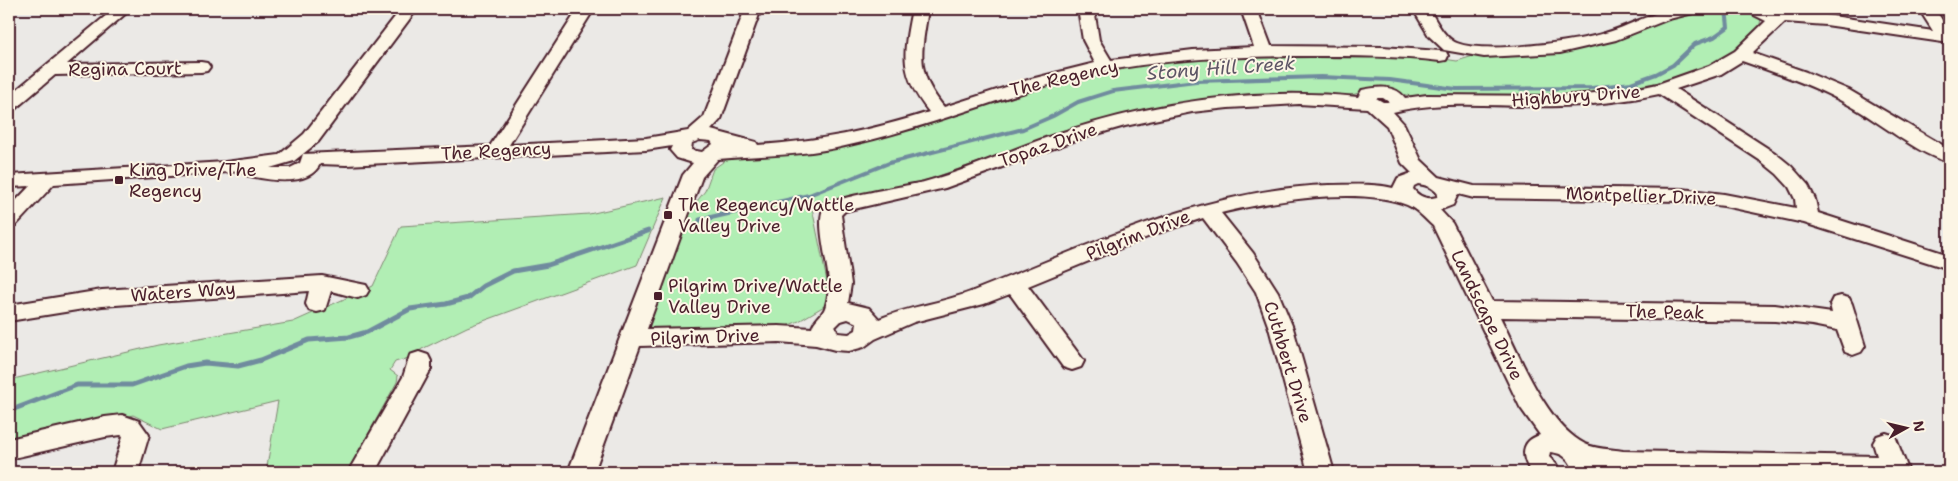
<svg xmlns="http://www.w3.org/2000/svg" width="1958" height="481" viewBox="0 0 1958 481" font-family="'Shantell Sans',sans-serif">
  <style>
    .green { fill: #b1eeb4; stroke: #7e8670 }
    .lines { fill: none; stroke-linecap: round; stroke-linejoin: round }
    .stream-far1 { stroke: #708b9e; stroke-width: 4 }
    .stream { stroke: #708b9e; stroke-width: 5 }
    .minor-casing { stroke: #4a1f2b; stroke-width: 4 }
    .minor { fill: #fcf5e5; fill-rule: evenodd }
    .poi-dot { fill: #4a1f2b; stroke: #fcf5e5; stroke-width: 2 }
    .labels { text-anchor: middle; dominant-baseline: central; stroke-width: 4; stroke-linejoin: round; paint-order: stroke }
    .street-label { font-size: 18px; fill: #4a1f2b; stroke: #fcf5e5 }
    .poi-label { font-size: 18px; fill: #4a1f2b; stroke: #fcf5e5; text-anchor: start }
    .water-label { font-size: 19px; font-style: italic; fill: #5d5565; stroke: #fcf5e5 }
  </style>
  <rect width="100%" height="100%" fill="#ebe9e6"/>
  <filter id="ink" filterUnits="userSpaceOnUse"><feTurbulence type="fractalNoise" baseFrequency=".02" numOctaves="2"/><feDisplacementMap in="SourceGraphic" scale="10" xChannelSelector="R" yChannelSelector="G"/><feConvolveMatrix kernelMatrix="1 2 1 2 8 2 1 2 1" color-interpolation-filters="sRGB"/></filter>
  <g filter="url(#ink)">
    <g class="green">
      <path d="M1717,9C1733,9 1747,10 1761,18L1759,30L1732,56L1687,77L1600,93L1530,97H1417L1373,89L1348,96L1257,98L1056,136L906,187L868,196L811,203L829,291L826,305L799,321L779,329H650L644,318L681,221L705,191L713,169L733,155L781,153L1080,75C1142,63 1205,55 1268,54C1322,53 1377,56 1431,57L1457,61L1473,56L1565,51L1586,47L1629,36L1660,21L1692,12Z"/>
      <path d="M666,197L637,265L467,327L422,349L412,357L395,362L390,370L398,376L397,382L347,472H266L278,401L162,429L133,415L9,443V380L158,345L293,322L373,286L401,226L589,214Z"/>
    </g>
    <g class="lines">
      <path class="stream-far1" d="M751,208L809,195L889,163L1023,129L1053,116L1078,102L1113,91L1196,81L1321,77L1390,80L1456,89L1592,88L1631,83L1656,74L1673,65L1695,44L1714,37L1728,27L1726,9"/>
      <g class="stream">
        <path d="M700,220L756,207"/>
        <path d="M9,411L77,385H132L186,366L205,363L238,366L261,360L309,340L349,337L367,332L410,309L446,304L468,298L483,286L513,271L548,265L648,231"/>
      </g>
      <g class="minor-casing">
        <g id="minor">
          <path d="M114,9H131L67,64L201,62L207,63L210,67L207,71L201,72L55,75L15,109L9,110V96Z"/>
          <path d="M401,9H417L318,142L294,161L270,168H290L300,163L303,154L490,146L578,9H594L509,145L646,138L688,131L704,117L745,9H761L721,119L711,130L756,142L758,145C819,141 870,131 929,112C899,74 903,54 912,9H928C922,52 914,71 944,107L1031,79L1095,63L1083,40L1078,9H1094L1099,40L1111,60L1193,50L1254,47L1241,9H1257L1271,46L1382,47L1440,51L1446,52L1448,56L1446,60L1440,61C1397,56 1355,56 1312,56C1240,56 1165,58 1095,73C1010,92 930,128 845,146C803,156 760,155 718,159L702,177L647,329L779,326L812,328C814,320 820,317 824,310C827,305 829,290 829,284C829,266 814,219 825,206C833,197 907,186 924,182C972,169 1016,147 1063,132C1158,101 1259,87 1358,97L1362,90C1376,87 1395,84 1405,98L1427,95L1561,96L1629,90L1658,84L1709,66L1735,51L1766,21L1754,15L1749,9H1766L1775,13L1787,11L1826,15L1933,31L1919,9H1935L1949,31V43L1826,25L1785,22L1752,53L1806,72L1849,90L1949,149V162C1918,155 1879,121 1849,105C1815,86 1779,74 1742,61L1721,74L1676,89L1775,153L1791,166L1808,185L1815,199L1818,213L1949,255V269L1804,223L1724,206L1682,201L1474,198L1458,194L1453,205L1440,210L1452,223L1492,301L1775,305L1832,313L1830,304L1833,298L1841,296L1849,298L1852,304L1865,346L1861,352L1853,355L1845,352L1837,330L1812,325L1775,321L1500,317C1519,354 1546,425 1585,444C1596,449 1611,449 1623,451L1877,456L1873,443L1877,436L1886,433L1895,436L1909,472H1621L1599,468V472H1573C1572,460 1563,453 1550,452L1549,457L1556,464L1560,472H1531C1521,457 1520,441 1540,435L1520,407L1433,226C1425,219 1417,209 1407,205C1360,186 1270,201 1221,213L1253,253L1278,292L1293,328L1334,472H1308L1269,328L1256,292L1237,263L1203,218L1155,234L1028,286L1084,361L1081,367L1072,370L1063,367L1010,294L984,304L914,322L875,339L864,347L849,351L835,350L816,345L779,342L640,346L594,472H568L683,175L693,163L677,158L670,150L672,146L646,150L346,165L320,164C308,188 267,180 246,175L243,171L54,184L16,225L9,226V208L30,186L9,187V175L225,162L279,155L304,134ZM1659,94L1761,161L1777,174L1789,187L1795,199L1796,208L1724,194L1682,189L1474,186L1439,177L1421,160L1404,124L1393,112C1447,99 1505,108 1560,106C1593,105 1627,101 1659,94ZM1376,98H1383L1389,102H1383ZM1299,104L1367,108L1387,126L1402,163L1412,173L1398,178L1393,188C1372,183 1351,185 1329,185C1203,189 1089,246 973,291C943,303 909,306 879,319L869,308L848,303L851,284L841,215L845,211L945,188L1076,140L1125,126L1192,112L1228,108ZM700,140L711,141L713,144L702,152L691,150L692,143ZM1418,184C1426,185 1433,187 1438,194L1437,197C1427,200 1419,197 1413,189L1414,186ZM848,319L857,323L856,330L849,334L838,333L835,327L841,321Z"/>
          <path d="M1413,9H1429C1436,20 1444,38 1457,43C1484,54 1576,42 1605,33C1642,22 1656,6 1699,9L1697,12L1669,19L1616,40L1560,53L1484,57L1444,50L1429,36Z"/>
          <path d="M322,276L366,285L369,290L366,295L358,298L331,291L325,310L317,312L309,310L306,304L309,291L102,306L9,321V305L102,290Z"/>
          <path d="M419,352L428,355L431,361V369L375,472H348L403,377L410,355Z"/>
          <path d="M122,415L139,421L149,435L138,472H112L123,436L121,435L105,437L9,459V439L105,417Z"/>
        </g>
      </g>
      <use href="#minor" class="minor"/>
    </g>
  </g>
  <g class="poi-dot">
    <rect x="114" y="175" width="10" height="10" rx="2.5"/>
    <rect x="663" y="210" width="10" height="10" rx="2.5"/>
    <rect x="653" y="291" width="10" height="10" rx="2.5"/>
  </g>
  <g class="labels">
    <g class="street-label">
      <text transform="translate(125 69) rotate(-1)">Regina Court</text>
      <text transform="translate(1064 78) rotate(-13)">The Regency</text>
      <text transform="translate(1576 96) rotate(-4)">Highbury Drive</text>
      <text transform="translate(1048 145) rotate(-19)">Topaz Drive</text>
      <text transform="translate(496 151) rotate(-3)">The Regency</text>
      <text transform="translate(1641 196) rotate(2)">Montpellier Drive</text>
      <text transform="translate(1138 235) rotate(-21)">Pilgrim Drive</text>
      <text transform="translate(183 292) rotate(-4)">Waters Way</text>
      <text transform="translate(1665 312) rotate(1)">The Peak</text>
      <text transform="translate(1487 315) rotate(64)">Landscape Drive</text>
      <text transform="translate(705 337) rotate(-2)">Pilgrim Drive</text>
      <text transform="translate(1288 362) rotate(73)">Cuthbert Drive</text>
    </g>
    <g class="poi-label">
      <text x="129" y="170">King Drive/The<tspan x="129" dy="21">Regency</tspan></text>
      <text x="678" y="205">The Regency/Wattle<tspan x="678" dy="21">Valley Drive</tspan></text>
      <text x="668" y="286">Pilgrim Drive/Wattle<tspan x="668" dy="21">Valley Drive</tspan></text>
    </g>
    <g class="water-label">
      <text transform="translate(1221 68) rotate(-4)">Stony Hill Creek</text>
    </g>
  </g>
  <rect width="1958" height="481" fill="none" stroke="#fcf5e5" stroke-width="30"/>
  <rect x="15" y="15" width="1928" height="451" fill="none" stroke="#4a1f2b" stroke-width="2" filter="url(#ink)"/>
  <g transform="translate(1906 428) rotate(82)" stroke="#fcf5e5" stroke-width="4" paint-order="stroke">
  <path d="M0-4L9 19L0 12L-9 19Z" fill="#4a1f2b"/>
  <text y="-8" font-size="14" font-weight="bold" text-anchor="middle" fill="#4a1f2b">N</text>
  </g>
</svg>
